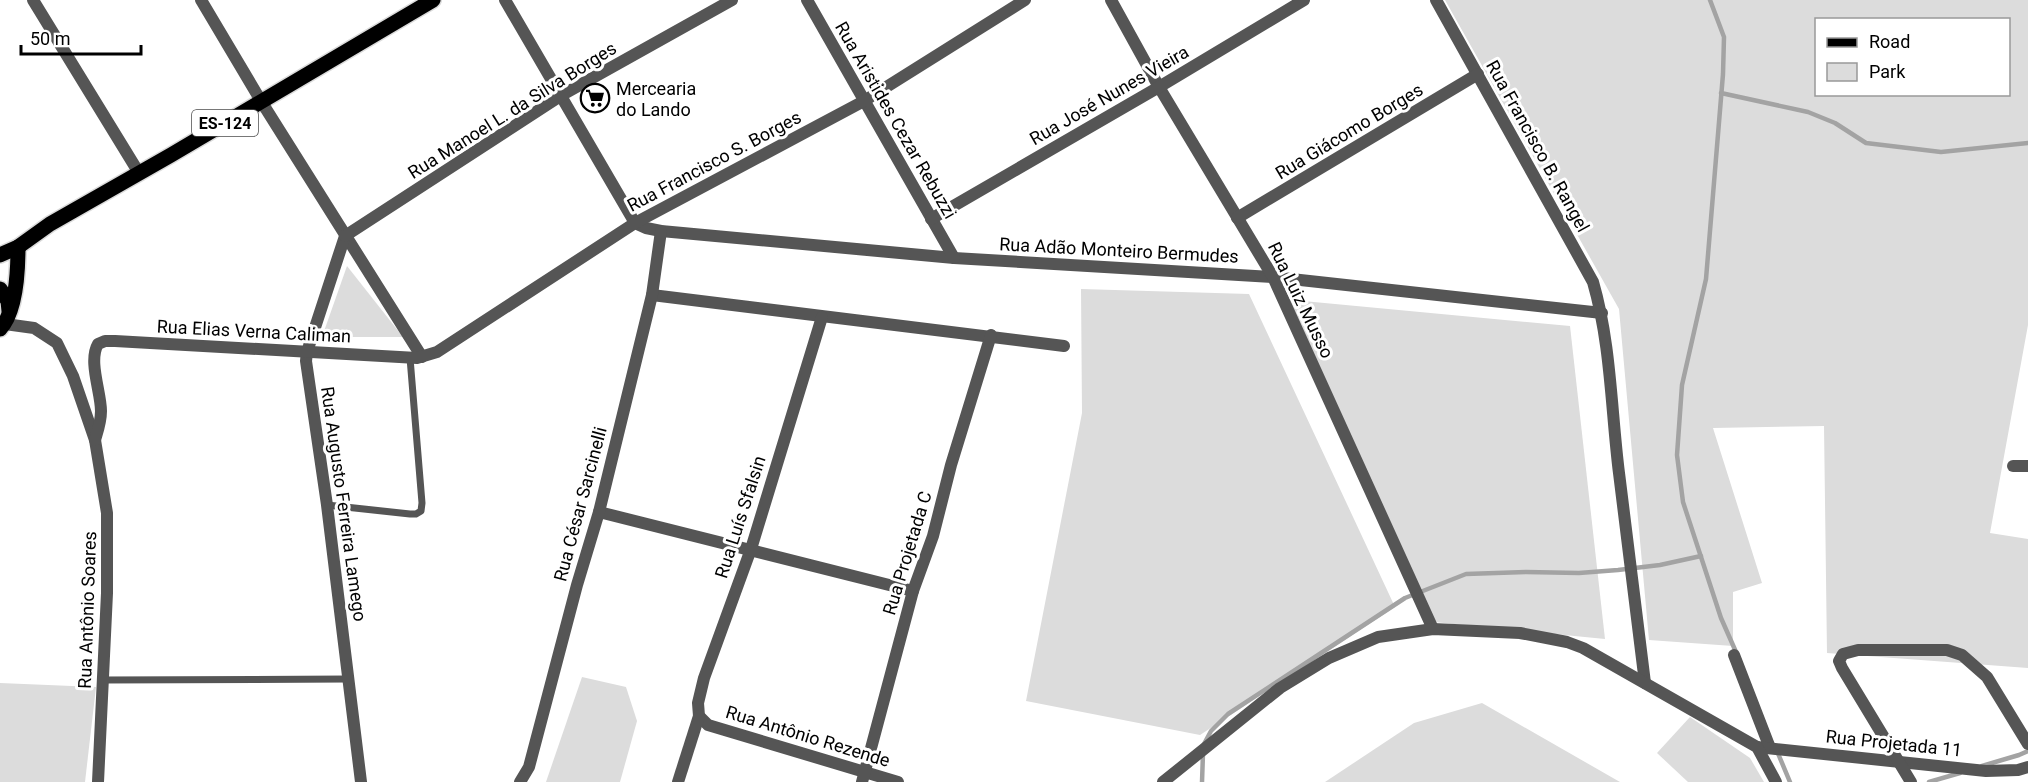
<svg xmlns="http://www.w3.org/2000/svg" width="2028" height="782" viewBox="0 0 2028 782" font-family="Roboto,sans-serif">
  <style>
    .green { fill: #dcdcdc; fill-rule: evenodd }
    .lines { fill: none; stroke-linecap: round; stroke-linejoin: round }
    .stream { stroke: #a3a3a3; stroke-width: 4.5 }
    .primary-casing { stroke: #dbdbdb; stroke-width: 18 }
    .service { stroke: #555; stroke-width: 7 }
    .minor { stroke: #555; stroke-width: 12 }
    .primary { stroke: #000; stroke-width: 15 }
    .labels { text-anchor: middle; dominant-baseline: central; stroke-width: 6; stroke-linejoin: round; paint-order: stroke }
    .shield { fill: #fff; stroke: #4c4c4c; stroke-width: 1.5 }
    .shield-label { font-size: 16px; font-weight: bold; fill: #000 }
    .poi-label { font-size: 18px; fill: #000; stroke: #fff; text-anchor: start }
    .street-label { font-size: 18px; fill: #000; stroke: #fff }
  </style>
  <rect width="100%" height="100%" fill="#fff"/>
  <g class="green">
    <path d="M1445,0H2028V325L1990,533L2028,539V668L1827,653L1824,426L1713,428L1762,583L1733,592V646L1649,640L1619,309ZM1816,20H2008V94H1816Z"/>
    <path d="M347,266L403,337H322Z"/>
    <path d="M1081,289L1249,294L1395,607L1200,735L1026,701L1082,413Z"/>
    <path d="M1282,299L1570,326L1605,639L1434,622Z"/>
    <path d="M582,677L626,687L637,721L620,782H546Z"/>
    <path d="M0,683L96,687L85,782H0Z"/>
    <path d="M1482,703L1620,782H1325L1414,723Z"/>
    <path d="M1690,717L1750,758L1764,782H1688L1657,753Z"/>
  </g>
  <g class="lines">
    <g class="stream">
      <path d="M1710,0L1724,37L1723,74L1706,279L1682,385L1677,455L1683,502L1721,618L1736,652"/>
      <path d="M1721,93L1808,112L1835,123L1866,143L1941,152L2028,143"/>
      <path d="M1204,744L1211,731L1228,714L1405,598L1466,574L1526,572L1579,573L1618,570L1660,565L1701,556"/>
      <path d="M1777,751L1790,782"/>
      <path d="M1982,766L2019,755L2028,751"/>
      <path d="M1202,782L1203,753"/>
      <path d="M1929,782L1960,773"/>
    </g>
    <g class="primary-casing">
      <g id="primary">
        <path d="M0,255L18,247L50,224L171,155L433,0"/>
        <path d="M0,289L8,301L9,311"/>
        <path d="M0,329C16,312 18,270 18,247"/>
      </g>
    </g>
    <g class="service">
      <path d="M327,505L410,514H416L421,511L422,503L410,358"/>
      <path d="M103,680L348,679"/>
    </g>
    <g class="minor">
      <path d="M33,0L139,173"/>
      <path d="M201,0L261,101L422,357"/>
      <path d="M505,0L635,223L646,228L661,231L954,258L1273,277L1602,313"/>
      <path d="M807,0L954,258"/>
      <path d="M1111,0L1159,87L1273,277L1433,629"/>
      <path d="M1436,0L1593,282C1611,344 1611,409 1619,473C1627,543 1637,613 1645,683"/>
      <path d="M1237,218L1478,74"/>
      <path d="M931,219L1159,87L1304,0"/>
      <path d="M345,236L307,352L306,361L327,505L361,782"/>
      <path d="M345,236L562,95L732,0"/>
      <path d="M652,295L1064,346"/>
      <path d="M822,317L751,549L704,678L698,703L699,716L708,725L898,782"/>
      <path d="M5,324L34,328L57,343L73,376L95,440L107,513V593L98,782"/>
      <path d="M95,440C98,430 101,422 101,411C101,392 88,361 98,344L105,341H115L417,358L437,352L635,223L864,101L1025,0"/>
      <path d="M2013,466H2028"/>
      <path d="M599,512L913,591"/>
      <path d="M1734,655L1770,748"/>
      <path d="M1757,747L1986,771L2018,770L2028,767"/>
      <path d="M520,782L529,767L577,585L599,512L652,295L661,231"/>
      <path d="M678,782L699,716"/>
      <path d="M862,782L913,591L933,536L951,465L991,335"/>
      <path d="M1163,782L1280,688L1329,658L1378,637L1433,629L1520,633L1567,642L1583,648L1757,747L1776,782"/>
      <path d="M1911,782L1842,668L1839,661L1843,654L1858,650H1947L1962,655L1987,677L2028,744"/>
    </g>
    <use href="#primary" class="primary"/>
  </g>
  <defs>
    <g id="supermarket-ring" transform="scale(1.5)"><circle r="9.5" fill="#fff" stroke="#000" stroke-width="1.5"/><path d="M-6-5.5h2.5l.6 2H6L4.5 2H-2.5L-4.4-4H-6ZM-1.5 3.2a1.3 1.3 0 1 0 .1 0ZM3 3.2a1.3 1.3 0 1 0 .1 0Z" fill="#000"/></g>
  </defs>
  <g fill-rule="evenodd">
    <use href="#supermarket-ring" x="595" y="98"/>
  </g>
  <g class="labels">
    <rect class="shield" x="192" y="110" width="66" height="26" rx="4.5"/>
    <g class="shield-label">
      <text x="225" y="123">ES-124</text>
    </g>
    <g class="poi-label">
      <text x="616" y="88">Mercearia<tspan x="616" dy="21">do Lando</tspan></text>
    </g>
    <g class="street-label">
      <text transform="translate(1109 95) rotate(-30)">Rua José Nunes Vieira</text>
      <text transform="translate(512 110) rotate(-32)">Rua Manoel L. da Silva Borges</text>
      <text transform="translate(896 120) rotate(60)">Rua Aristides Cezar Rebuzzi</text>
      <text transform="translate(1349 131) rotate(-31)">Rua Giácomo Borges</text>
      <text transform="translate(1538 146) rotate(61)">Rua Francisco B. Rangel</text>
      <text transform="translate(714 161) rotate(-28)">Rua Francisco S. Borges</text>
      <text transform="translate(1119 250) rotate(3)">Rua Adão Monteiro Bermudes</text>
      <text transform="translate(1301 300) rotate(64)">Rua Luiz Musso</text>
      <text transform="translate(254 331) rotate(3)">Rua Elias Verna Caliman</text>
      <text transform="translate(344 504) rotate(82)">Rua Augusto Ferreira Lamego</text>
      <text transform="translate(580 504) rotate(-75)">Rua César Sarcinelli</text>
      <text transform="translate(740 517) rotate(-72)">Rua Luís Sfalsin</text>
      <text transform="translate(907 553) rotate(-73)">Rua Projetada C</text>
      <text transform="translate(87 610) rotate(-88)">Rua Antônio Soares</text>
      <text transform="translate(808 736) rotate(17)">Rua Antônio Rezende</text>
      <text transform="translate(1894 743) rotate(6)">Rua Projetada 11</text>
    </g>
  </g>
  <rect x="1815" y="18" width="195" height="78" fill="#ffffff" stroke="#999999" stroke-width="1.5"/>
  <rect x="1827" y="38" width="30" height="9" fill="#000000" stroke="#999999" stroke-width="1.5"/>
  <text x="1869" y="48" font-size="18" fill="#000000">Road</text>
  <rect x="1827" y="63" width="30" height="18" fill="#dcdcdc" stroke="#999999" stroke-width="1.5"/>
  <text x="1869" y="78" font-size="18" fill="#000000">Park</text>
  <path d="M21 45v9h120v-9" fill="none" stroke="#000000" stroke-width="3"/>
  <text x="30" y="45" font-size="18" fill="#000000" stroke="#ffffff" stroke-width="4.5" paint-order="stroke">50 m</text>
</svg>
